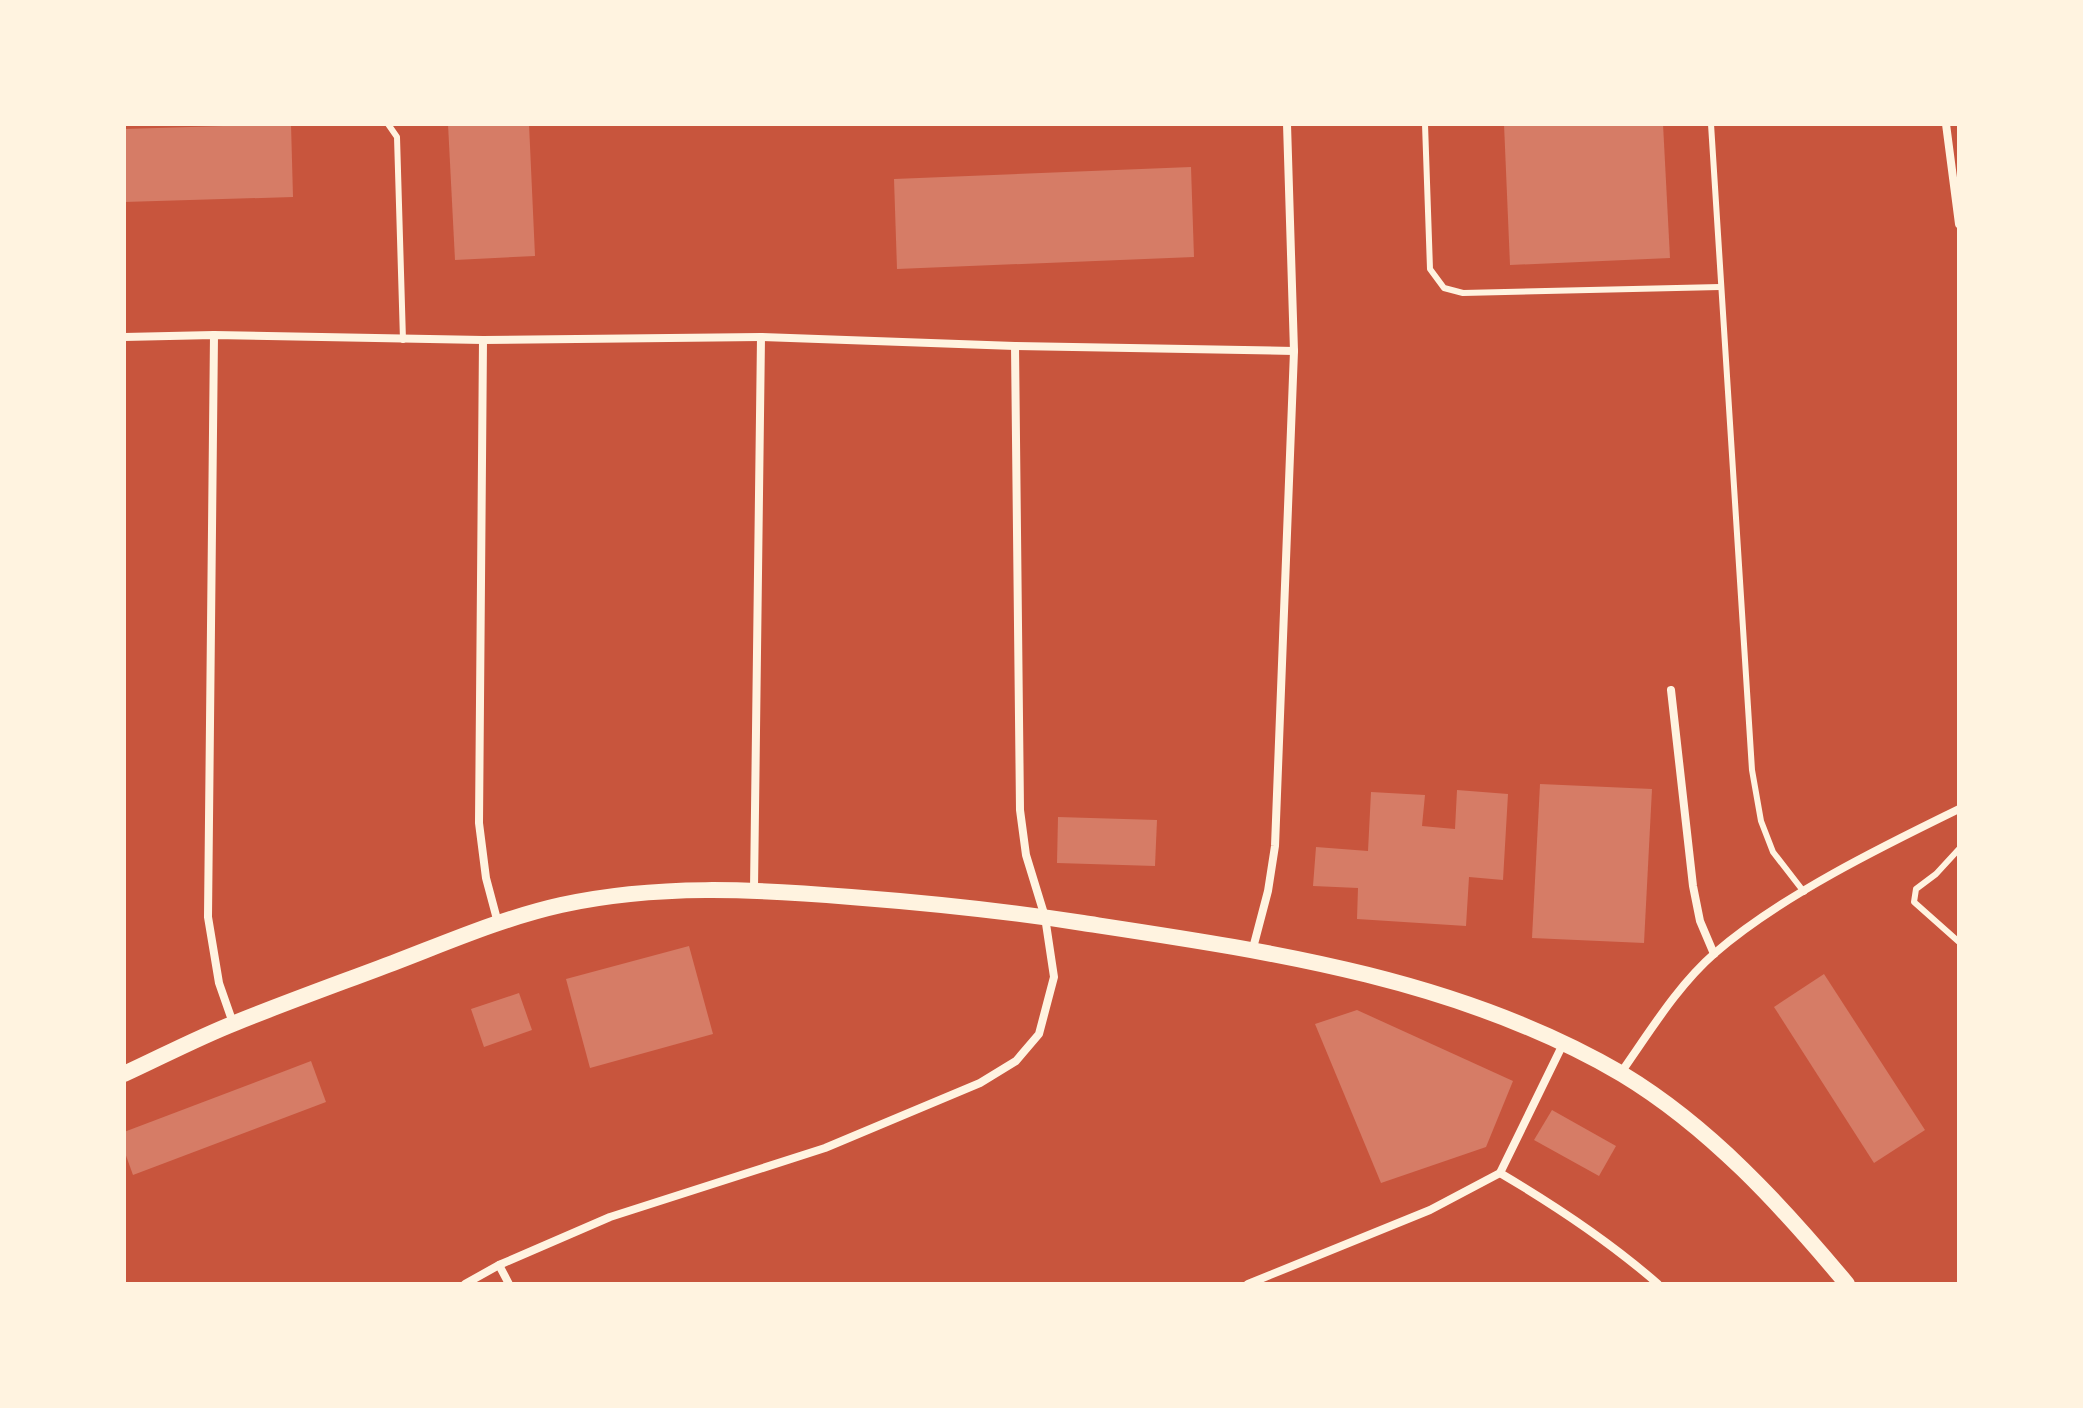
<svg xmlns="http://www.w3.org/2000/svg" width="2083" height="1408" viewBox="0 0 2083 1408" font-family="'Roboto Condensed',sans-serif">
  <style>
    .building { fill: #d67c66 }
    .lines { fill: none; stroke-linecap: round; stroke-linejoin: round }
    .service { stroke: #fff3e0; stroke-width: 6 }
    .minor { stroke: #fff3e0; stroke-width: 8 }
    .secondary { stroke: #fff3e0; stroke-width: 16 }
  </style>
  <rect width="100%" height="100%" fill="#c8553d"/>
  <g class="building">
    <path d="M291,124L293,197L124,202V129Z"/>
    <path d="M448,124H529L535,256L455,260Z"/>
    <path d="M1504,124H1663L1670,258L1510,265Z"/>
    <path d="M1191,167L1194,257L897,269L894,179Z"/>
    <path d="M1540,784L1652,789L1644,943L1532,938Z"/>
    <path d="M1457,790L1508,794L1503,880L1469,877L1466,926L1357,919L1358,888L1313,886L1316,847L1368,851L1371,792L1425,795L1422,826L1455,829Z"/>
    <path d="M1058,817L1157,820L1155,866L1057,863Z"/>
    <path d="M689,946L713,1034L590,1068L566,979Z"/>
    <path d="M1824,974L1925,1130L1874,1163L1774,1007Z"/>
    <path d="M519,993L532,1030L484,1047L471,1009Z"/>
    <path d="M1357,1010L1513,1081L1486,1147L1381,1183L1315,1024Z"/>
    <path d="M311,1061L326,1102L133,1175L124,1150V1132Z"/>
    <path d="M1552,1110L1616,1146L1599,1176L1534,1140Z"/>
  </g>
  <g class="lines">
    <g class="service">
      <path d="M388,124L397,137L403,340"/>
      <path d="M1425,124L1430,269L1444,288L1463,293L1720,287"/>
      <path d="M1711,124L1752,770L1761,821L1773,852L1804,892"/>
      <path d="M1959,849L1936,874L1916,889L1914,902L1959,942"/>
    </g>
    <g class="minor">
      <path d="M1946,124L1959,224"/>
      <path d="M214,335L208,917L219,983L233,1023"/>
      <path d="M124,337L214,335L483,340L761,337L1015,346L1294,351"/>
      <path d="M483,340L479,823L486,878L498,923"/>
      <path d="M1671,690L1693,886L1700,921L1714,954"/>
      <path d="M754,889L761,337"/>
      <path d="M1253,948L1268,891L1275,846L1294,351L1287,124"/>
      <path d="M1620,1074C1649,1033 1677,986 1715,953C1781,896 1881,847 1959,809"/>
      <path d="M1500,1173C1556,1206 1609,1241 1658,1284"/>
      <path d="M499,1265L509,1284"/>
      <path d="M465,1284L499,1265L610,1217L825,1148L980,1083L1016,1061L1039,1034L1054,977L1045,917L1026,855L1020,810L1015,346"/>
      <path d="M1248,1284L1430,1210L1500,1173L1563,1044"/>
    </g>
    <path class="secondary" d="M124,1074C161,1057 197,1038 235,1023C287,1002 340,983 393,963C448,942 503,918 561,905C657,884 754,889 851,897C929,903 1006,911 1083,923C1267,951 1458,978 1622,1074C1710,1127 1782,1206 1847,1284"/>
  </g>
  <rect width="2083" height="1408" fill="none" stroke="#fff3e0" stroke-width="252"/>
</svg>
